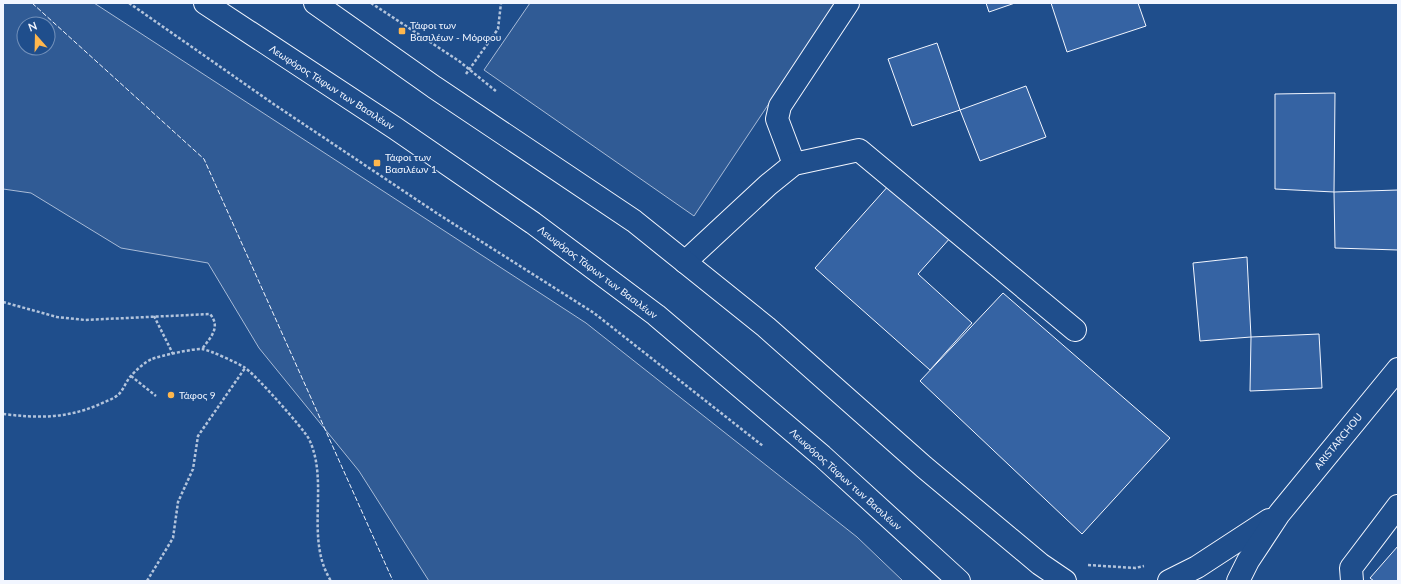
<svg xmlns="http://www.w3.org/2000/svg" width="1401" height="584" viewBox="0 0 1401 584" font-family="Lato,sans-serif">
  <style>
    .built { fill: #305b95; stroke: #a8bbd7; fill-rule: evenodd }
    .building { fill: #3563a3; stroke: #f2f6ff }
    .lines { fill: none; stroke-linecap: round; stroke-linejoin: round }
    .minor-casing { stroke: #f2f6ff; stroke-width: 24 }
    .major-casing { stroke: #f2f6ff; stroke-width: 24 }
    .path { stroke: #b3c4dc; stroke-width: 2.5; stroke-dasharray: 3 2; stroke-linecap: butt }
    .minor { stroke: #1f4e8c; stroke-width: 22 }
    .major { stroke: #1f4e8c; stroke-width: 22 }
    .fence { stroke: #f2f6ff; stroke-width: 1; stroke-dasharray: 5 2; stroke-linecap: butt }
    .poi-dot { fill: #ffb74d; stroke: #1f4e8c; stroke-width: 1.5 }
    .labels { text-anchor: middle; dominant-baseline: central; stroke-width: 3; stroke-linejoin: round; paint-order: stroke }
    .poi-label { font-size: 10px; fill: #f2f6ff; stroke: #1f4e8c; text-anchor: start }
    .street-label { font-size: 10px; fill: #f2f6ff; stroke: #1f4e8c }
  </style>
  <rect width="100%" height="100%" fill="#1f4e8c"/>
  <g class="built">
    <path d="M3,3H94L586,323L857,537L903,581H429L359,471L259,348L208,263L121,248L31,193L3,189ZM24,24H48V48H24Z"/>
    <path d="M530,3H836L694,216L484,70Z"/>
  </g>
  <g class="building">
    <path d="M986,3H1015L989,12Z"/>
    <path d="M1051,3H1138L1146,26L1067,52Z"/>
    <path d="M937,43L960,110L912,126L888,59Z"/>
    <path d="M1026,86L1046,137L980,161L960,110Z"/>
    <path d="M1335,93L1334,192L1275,189V94Z"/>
    <path d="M890,184L951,237L918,274L972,323L930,370L815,268Z"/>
    <path d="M1398,190V250L1335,248L1334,192Z"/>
    <path d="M1247,257L1251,337L1200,341L1193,263Z"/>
    <path d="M1003,293L1170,438L1082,534L920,381Z"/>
    <path d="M1319,334L1322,388L1250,391L1251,337Z"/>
    <path d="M1398,546V581H1374L1370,578Z"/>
  </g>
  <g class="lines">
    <g class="minor-casing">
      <g id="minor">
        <path d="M794,164L777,119L780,106L848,3"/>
        <path d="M685,262L768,185L794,164L859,150L1075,330"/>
        <path d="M1169,581L1197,567L1269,520"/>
        <path d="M1238,581L1248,561L1279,514L1398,369"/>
        <path d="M1352,581L1351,568L1398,506"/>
      </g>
    </g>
    <g class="major-casing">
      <g id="major">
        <path d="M205,3L395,128L533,223L656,315L822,456L959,581"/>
        <path d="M315,3L434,87L634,221L766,327L924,467L1040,564L1065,581"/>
      </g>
    </g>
    <g class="path">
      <path d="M129,3L275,105L438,214L594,313L763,446"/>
      <path d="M371,3L459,61L497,92"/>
      <path d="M466,74L498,29L501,3"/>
      <path d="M3,302L57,317L85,320L210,314C221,327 211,337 202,349"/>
      <path d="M154,316L173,354"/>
      <path d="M131,376L156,396"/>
      <path d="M3,414C38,418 64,419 98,405C104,402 114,399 119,394C124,389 126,381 131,376C136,370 145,362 152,359C159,356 196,348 202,349C210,350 237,363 244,367C254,373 303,428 309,439C330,483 304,538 331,581"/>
      <path d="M1088,565L1135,568L1144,566"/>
      <path d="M147,581L173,538L178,502L193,469L198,436L245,368"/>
    </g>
    <use href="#minor" class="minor"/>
    <use href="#major" class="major"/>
    <path class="fence" d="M32,3L204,159L393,581"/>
  </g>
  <g class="poi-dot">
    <rect x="398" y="27" width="8" height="8" rx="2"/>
    <rect x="373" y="159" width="8" height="8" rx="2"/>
    <circle cx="171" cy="395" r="4"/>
  </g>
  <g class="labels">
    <g class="poi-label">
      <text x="410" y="25">Τάφοι των<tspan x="410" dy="12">Βασιλέων - Μόρφου</tspan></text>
      <text x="385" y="157">Τάφοι των<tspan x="385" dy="12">Βασιλέων 1</tspan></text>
      <text x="179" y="395">Τάφος 9</text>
    </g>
    <g class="street-label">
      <text transform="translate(332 87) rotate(33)">Λεωφόρος Τάφων των Βασιλέων</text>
      <text transform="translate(598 272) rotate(37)">Λεωφόρος Τάφων των Βασιλέων</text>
      <text transform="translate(1338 441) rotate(-51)">ARISTARCHOU</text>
      <text transform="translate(846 479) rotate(42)">Λεωφόρος Τάφων των Βασιλέων</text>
    </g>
  </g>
  <rect width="1401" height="584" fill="none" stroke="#f2f6ff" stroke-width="8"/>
  <g transform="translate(36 36) rotate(340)"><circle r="19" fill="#1f4e8c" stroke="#7391ba"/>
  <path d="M0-3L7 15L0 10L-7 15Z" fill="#ffb74d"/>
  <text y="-6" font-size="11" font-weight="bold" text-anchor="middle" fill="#f2f6ff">N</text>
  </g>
</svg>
